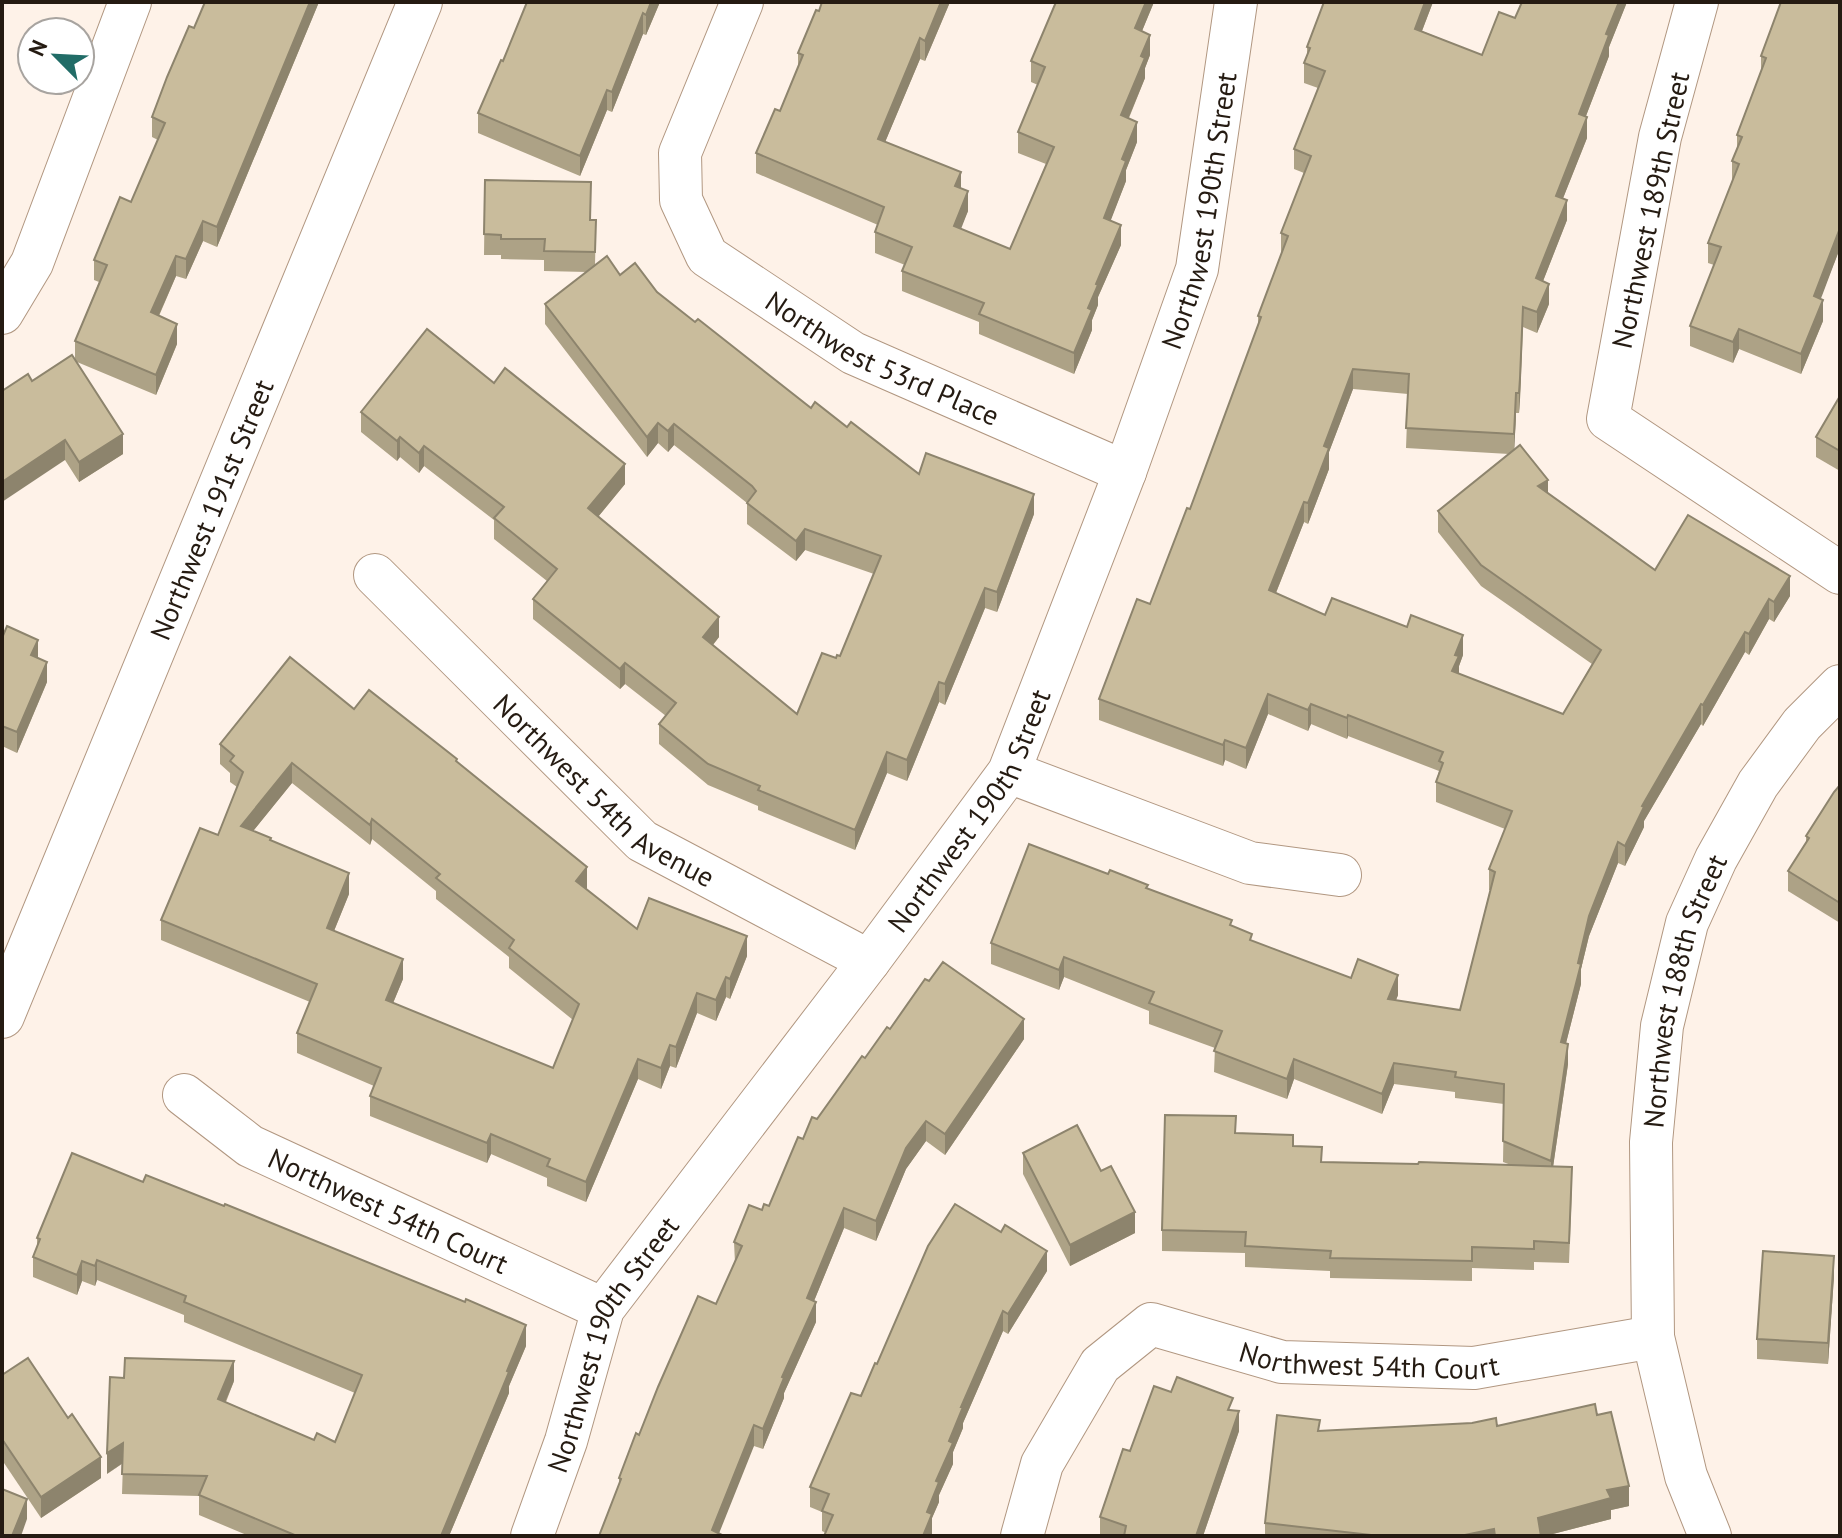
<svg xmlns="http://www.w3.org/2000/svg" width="1842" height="1538" viewBox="0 0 1842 1538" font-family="'PT Sans',sans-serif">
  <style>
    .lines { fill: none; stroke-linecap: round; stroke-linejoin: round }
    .minor-casing { stroke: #b19781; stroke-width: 44 }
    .tertiary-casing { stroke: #b19781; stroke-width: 46 }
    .minor { stroke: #fff; stroke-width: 42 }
    .tertiary { stroke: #fff; stroke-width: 44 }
    .wall { fill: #ada286; fill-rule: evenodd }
    .shaded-wall { fill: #8d846d }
    .building { fill: #c9bc9c; stroke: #8d846d; stroke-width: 2; fill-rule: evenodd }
    .labels { text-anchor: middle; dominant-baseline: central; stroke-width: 6; stroke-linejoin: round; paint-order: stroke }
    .street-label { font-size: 28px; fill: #251b12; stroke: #fff }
  </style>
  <rect width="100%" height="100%" fill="#fef2e8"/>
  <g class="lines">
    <g class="minor-casing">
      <g id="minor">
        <path id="s1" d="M742,2L680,153L681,200L707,256L853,353L1125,472"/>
        <path d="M1697,2L1660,137L1608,419L1840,573"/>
        <path d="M2,313L32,263L130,2"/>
        <path id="s2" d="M375,575L642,841L869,961"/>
        <path d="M1009,772L1250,863L1340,875"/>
        <path id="s3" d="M184,1095L250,1146L603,1309"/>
        <path id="s4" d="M532,1536L566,1441L603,1309L869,961L1009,772L1125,472L1197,269L1236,2"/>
        <path id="s5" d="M1022,1536L1042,1464L1100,1365L1151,1324L1282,1362L1474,1368L1653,1337"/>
        <path id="s6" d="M1710,1536L1686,1476L1653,1337L1651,1142L1662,1026L1687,923L1716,859L1758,784L1802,724L1840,686"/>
      </g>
    </g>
    <g class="tertiary-casing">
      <g id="tertiary">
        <path id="s7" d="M2,1016L420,2"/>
      </g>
    </g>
    <use href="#minor" class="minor"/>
    <use href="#tertiary" class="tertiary"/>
  </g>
  <g class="wall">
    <path d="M319,2L217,247L203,241L186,279L176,276L159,316L177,344L156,395L77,362L123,454L79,482L65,460L32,381L75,359V341L99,282L94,280V260L131,202L158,140L152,137V117L194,28Z"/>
    <path d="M527,2H660L646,35L643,34L612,112L607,110L580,176L478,133V113L503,61Z"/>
    <path d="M950,2L925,61L920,59L885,142L961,188L968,211L960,229L1010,249L1046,164L1018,153V132L1038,85L1031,82V61L1056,2H1154L1142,31L1150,55L1145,68V78L1129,118L1137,142L1126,170V181L1110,221L1121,245L1098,297V305L1092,320V330L1074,374L979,334V322L902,291V271L905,265L875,253V232L878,225L756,173V153L780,111L798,67V53L819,11Z"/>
    <path d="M1324,2H1433L1422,31L1482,55L1515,18L1522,2H1627L1609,47V56L1586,116L1587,138L1563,198L1567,220L1543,281L1549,304L1537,333L1523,327L1520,399L1519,413H1516L1514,450L1548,494L1655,570L1790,596L1774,622L1769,619L1749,655L1745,652L1703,726L1701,724L1644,821V827L1625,866L1618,863L1589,936L1581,969V984L1566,1043L1568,1064L1553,1167L1572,1188L1569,1263L1534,1262V1270L1472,1268V1281L1330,1278V1271L1245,1267V1253L1162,1251V1230L1236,1134L1293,1146L1322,1162L1511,1165L1503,1162L1504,1104L1455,1098V1092L1394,1084L1382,1114L1294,1079L1287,1099L1214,1072L1215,1048L1149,1024V1011L1064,977L1059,990L991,964V943L1148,889L1232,926L1252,941L1398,995L1396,1000L1460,1010L1490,890H1489V869L1505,829L1436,802V782L1439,771L1348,736L1347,739L1311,724L1308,731L1268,714L1246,769L1225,760L1223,766L1099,720V699L1150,604L1190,509L1258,325V316L1281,254V233L1304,173L1294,169V149L1318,88L1304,83V63L1307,57V47ZM1353,389L1408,394L1406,448L1509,454L1438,511V532L1481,586L1592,664L1563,714L1459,674V666L1463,655L1325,615L1276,593L1304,522L1308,524L1329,469V452Z"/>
    <path d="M1840,2V248L1820,299L1823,321L1801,374L1739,349L1733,363L1690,346V326L1714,265L1708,263V243L1732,182V161L1737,150V135L1761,71V56Z"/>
    <path d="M485,180L591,220H596L595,265L657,292L695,322L811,408L847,427L919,474L1034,514L997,612L985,608L945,705L939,702L907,781L887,773L855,850L758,810V806L708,785L659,744V724L666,716L625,684L620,689L533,619V599L547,581L494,539V520L424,466L419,473L400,457L397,461L361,432V412L494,383L625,484L598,517L719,637L713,645L797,714L836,658L840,656L874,574L805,550L796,561L747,524V503L674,445L668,452L658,443L647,457L545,324V304L587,272L544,271V260L501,259V255H484Z"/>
    <path d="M1840,396V471L1816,457V437Z"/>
    <path d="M2,638L38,658L47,682L17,753L2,746Z"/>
    <path d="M354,709L457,762L587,888L586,889L637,929L747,956L730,999L726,997L716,1021L697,1013L676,1068L670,1066L661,1089L638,1079L586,1202L547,1186V1178L491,1154L487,1163L370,1116V1096L374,1086L297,1053V1033L310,1002L161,940V920L218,835L237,787L230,782V773L220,764V744ZM292,783L370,845L372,839L436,891V899L509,957V968L573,1020L553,1068L393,1003L403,979L334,931L349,894L271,841L253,831Z"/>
    <path d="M1840,785V923L1788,891V871L1806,843V836Z"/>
    <path d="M890,1029L1024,1039L945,1155L926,1141L906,1169L876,1241L844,1228L814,1301L816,1322L784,1393V1398L763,1449L754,1446L619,1486V1478L639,1435L716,1304L735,1263L734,1242L762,1210L769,1206L803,1139L865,1058Z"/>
    <path d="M1023,1153L1101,1171L1135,1233L1070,1266L1023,1174Z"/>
    <path d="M37,1238L526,1346L509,1386V1393L449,1536H249L199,1515V1496L122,1494L123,1463L107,1474L234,1381L226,1402L314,1440L335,1442L355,1393L184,1322V1315L97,1280L95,1286L82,1281L77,1295L33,1277V1257L37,1247Z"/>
    <path d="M1047,1271L1008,1334L1003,1331L963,1423V1428L953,1452V1464L939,1495V1502L932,1518V1534L826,1533L822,1531V1512L810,1507V1487L877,1364Z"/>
    <path d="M1834,1276L1828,1364L1757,1359V1339Z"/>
    <path d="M2,1375L101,1478L41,1518L2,1460Z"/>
    <path d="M1171,1392L1233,1410L1239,1431L1203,1536H1100V1517L1130,1451Z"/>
    <path d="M1597,1415L1629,1506L1611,1510V1519L1545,1536H1265V1523L1320,1431L1497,1426Z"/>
  </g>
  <g class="shaded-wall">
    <path d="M310,2H319L217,247V227Z"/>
    <path d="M651,2H660L646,35V15Z"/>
    <path d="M941,2H950L925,61V41Z"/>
    <path d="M1146,2H1154L1135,48V28Z"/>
    <path d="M1425,2H1433L1415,49V29Z"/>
    <path d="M1619,2H1627L1609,47V56L1579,134V114L1606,34Z"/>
    <path d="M643,13V34L612,112V92Z"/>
    <path d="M1150,35V55L1145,68V78L1121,136V115L1141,56Z"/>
    <path d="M920,38V59L878,159V139Z"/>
    <path d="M607,90V110L580,176V156Z"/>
    <path d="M1587,117V138L1556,216V196Z"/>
    <path d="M1137,122V142L1126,170V181L1104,238V218L1122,159Z"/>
    <path d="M961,172V192L955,186Z"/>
    <path d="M968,191V211L954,247V226Z"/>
    <path d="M1567,200V220L1536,299V278Z"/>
    <path d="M203,221V241L186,279V259Z"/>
    <path d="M1121,225V245L1098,297V305L1092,320V330L1074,374V353L1096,284Z"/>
    <path d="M1840,228V248L1814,317V296Z"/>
    <path d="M176,256V276L151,333V312Z"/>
    <path d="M1549,284V304L1537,333V312Z"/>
    <path d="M1823,300V321L1801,374V354Z"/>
    <path d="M1523,307L1520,399L1519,413V393Z"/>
    <path d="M177,324V344L156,395V375Z"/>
    <path d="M1739,329V349L1733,363V342Z"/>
    <path d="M1353,369V389L1329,452V469L1308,524V503L1324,446Z"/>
    <path d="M1516,393V413L1514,455V434Z"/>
    <path d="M658,423V443L647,457V437Z"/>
    <path d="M674,424V445L668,452V431Z"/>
    <path d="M123,434V454L79,482V462Z"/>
    <path d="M400,437V457L397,461V441Z"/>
    <path d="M65,440V460L2,502V482Z"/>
    <path d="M424,446V466L419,473V453Z"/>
    <path d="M625,464V484L588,529V508Z"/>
    <path d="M1548,480V500L1538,486Z"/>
    <path d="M1034,494V514L997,612V592Z"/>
    <path d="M1304,502V522L1269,610V590Z"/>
    <path d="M805,529V550L796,561V541Z"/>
    <path d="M1790,576V596L1774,622V602Z"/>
    <path d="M985,588V608L945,705V684Z"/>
    <path d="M1769,599V619L1749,655V634Z"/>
    <path d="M719,617V637L703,657V637Z"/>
    <path d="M1745,632V652L1703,726V705Z"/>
    <path d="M1463,635V655L1459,666V676L1452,671L1455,655Z"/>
    <path d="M38,640V660L31,655Z"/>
    <path d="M47,662V682L17,753V732Z"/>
    <path d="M625,663V684L620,689V669Z"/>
    <path d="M939,682V702L907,781V760Z"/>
    <path d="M1268,694V714L1246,769V748Z"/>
    <path d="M1311,704V724L1308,731V710Z"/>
    <path d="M1701,704V724L1644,821V827L1625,866V846L1642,806Z"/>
    <path d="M1348,715V736L1347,739V718Z"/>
    <path d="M1225,740V760L1223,766V745Z"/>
    <path d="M887,752V773L855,850V830Z"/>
    <path d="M292,763V783L241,846V826Z"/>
    <path d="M372,819V839L370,845V825Z"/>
    <path d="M1618,842V863L1589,936L1581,969V984L1561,1063V1042L1589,916Z"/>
    <path d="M587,867V888L576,901V881Z"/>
    <path d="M349,873V894L327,948V928Z"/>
    <path d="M747,936V956L730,999V979Z"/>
    <path d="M1064,957V977L1059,990V970Z"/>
    <path d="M403,959V979L386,1020V1000Z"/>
    <path d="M1398,975V995L1388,1020V999Z"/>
    <path d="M726,977V997L716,1021V1000Z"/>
    <path d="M697,993V1013L676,1068V1047Z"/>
    <path d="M1024,1019V1039L945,1155V1134Z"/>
    <path d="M1568,1044V1064L1551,1181V1161Z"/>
    <path d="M670,1045V1066L661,1089V1068Z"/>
    <path d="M638,1059V1079L586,1202V1182Z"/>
    <path d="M1294,1059V1079L1287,1099V1079Z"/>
    <path d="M1394,1063V1084L1382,1114V1094Z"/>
    <path d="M926,1121V1141L906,1169L876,1241V1221L906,1148Z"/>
    <path d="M491,1134V1154L487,1163V1143Z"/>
    <path d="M844,1208V1228L807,1318V1298Z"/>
    <path d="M1135,1212V1233L1070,1266V1245Z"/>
    <path d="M1047,1251V1271L1008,1334V1314Z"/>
    <path d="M1834,1256V1276L1828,1364V1343Z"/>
    <path d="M97,1260V1280L95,1286V1266Z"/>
    <path d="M82,1261V1281L77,1295V1275Z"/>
    <path d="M816,1302V1322L784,1393V1398L763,1449V1429L782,1377Z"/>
    <path d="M1003,1311V1331L963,1423V1428L953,1452V1464L939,1495V1502L932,1518V1536H923L927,1512L949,1441L961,1407Z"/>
    <path d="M526,1325V1346L509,1386V1393L449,1536H441Z"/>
    <path d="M234,1361V1381L218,1419V1399Z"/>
    <path d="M1239,1411V1431L1203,1536H1196Z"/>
    <path d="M754,1425V1446L718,1536L712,1530Z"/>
    <path d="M123,1443V1463L107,1474V1453Z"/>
    <path d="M101,1457V1478L41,1518V1497Z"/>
    <path d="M1629,1486V1506L1611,1510V1519L1545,1536H1538V1518L1607,1490Z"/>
    <path d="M27,1499V1519L21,1536H12Z"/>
    <path d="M1494,1529V1536H1460Z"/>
  </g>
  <g class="building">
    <path d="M205,2H310L217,227L203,221L186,259L176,256L151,312L177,324L156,375L75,341L107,265L94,260L120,197L131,202L165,123L152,117L167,77L189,26L194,28Z"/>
    <path d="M527,2H651L646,15L643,13L612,92L607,90L580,156L478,113L501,60L503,61Z"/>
    <path d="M822,2H941L925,41L920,38L878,139L961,172L955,186L968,191L954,226L1010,249L1054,147L1018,132L1045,67L1031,61L1056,2H1146L1135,28L1150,35L1141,56L1145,58L1121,115L1137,122L1122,159L1126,161L1104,218L1121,225L1096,284L1098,285L1088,308L1092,310L1074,353L979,314L984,303L902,271L912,247L875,232L884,207L756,153L775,109L780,111L803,55L798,53L816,10L819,11Z"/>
    <path d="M1324,2H1425L1415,29L1482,55L1499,12L1515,18L1522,2H1619L1606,34L1609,35L1579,114L1587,117L1556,196L1567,200L1536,278L1549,284L1537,312L1523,307L1520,378L1519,393H1516L1514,434L1406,428L1409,374L1353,369L1324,446L1329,448L1308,503L1304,502L1269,590L1325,615L1332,598L1407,627L1411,615L1463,635L1455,655L1459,656L1452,671L1563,714L1601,650L1481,565L1438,511L1520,445L1548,480L1538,486L1655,570L1688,515L1790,576L1774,602L1769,599L1749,634L1745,632L1703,705L1701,704L1642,806L1644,807L1625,846L1618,842L1589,916L1578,963L1581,964L1561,1042L1568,1044L1551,1161L1503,1141L1504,1084L1455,1077L1456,1072L1394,1063L1382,1094L1294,1059L1287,1079L1214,1051L1222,1031L1149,1003L1154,992L1064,957L1059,970L991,943L1029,844L1108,874L1110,870L1148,885L1146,888L1232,920L1230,925L1252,934L1250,940L1351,978L1358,959L1398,975L1388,999L1460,1010L1495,872L1489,869L1512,811L1436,782L1443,763L1439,761L1443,752L1348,715L1347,718L1311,704L1308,710L1268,694L1246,748L1225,740L1223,745L1099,699L1137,599L1150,604L1187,508L1190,509L1261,317L1258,316L1288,236L1281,233L1311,156L1294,149L1325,71L1304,63L1310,48L1307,47Z"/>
    <path d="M1781,2H1840V228L1814,296L1823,300L1801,354L1739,329L1733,342L1690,326L1721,247L1708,243L1739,164L1732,161L1742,137L1737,135L1766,58L1761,56Z"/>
    <path d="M485,180L591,182L590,220H596L595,252L544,251L545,239H501V235L484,234Z"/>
    <path d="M607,256L620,275L635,263L657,292L695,322L698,319L811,408L815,402L847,427L851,422L919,474L926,453L1034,494L997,592L985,588L945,684L939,682L907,760L887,752L855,830L758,790L760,786L708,764L659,724L676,703L625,663L620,669L533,599L557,569L494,518L504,507L424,446L419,453L400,437L397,441L361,412L427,329L494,383L505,368L625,464L588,508L719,617L703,637L797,714L822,653L836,658L837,655L840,656L881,556L805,529L796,541L747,503L756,491L752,486L674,424L668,431L658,423L647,437L545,304Z"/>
    <path d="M72,355L123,434L79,462L65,440L2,482V391L28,374L32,381Z"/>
    <path d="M1840,396V451L1816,437Z"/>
    <path d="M7,626L38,640L31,655L47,662L17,732L2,726V638Z"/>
    <path d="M290,657L354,709L369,690L457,759L456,761L587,867L576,881L637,929L649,898L747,936L730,979L726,977L716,1000L697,993L676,1047L670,1045L661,1068L638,1059L586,1182L547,1166L550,1159L491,1134L487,1143L370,1096L381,1068L297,1033L317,984L161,920L200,828L218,835L243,772L230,761L234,756L220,744ZM292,763L370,825L372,819L440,874L436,878L514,940L509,948L579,1004L553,1068L386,1000L403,959L327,928L349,873L270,840L271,838L241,826Z"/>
    <path d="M1840,785V903L1788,871L1809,838L1806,836L1834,792Z"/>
    <path d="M943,962L1024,1019L945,1134L926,1121L906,1148L876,1221L844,1208L807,1298L816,1302L782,1377L784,1378L763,1429L754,1425L712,1530L724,1536H599L621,1479L619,1478L636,1433L639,1435L658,1387L698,1296L716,1304L742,1246L734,1242L749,1205L762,1210L764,1204L769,1206L798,1137L803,1139L812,1117L817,1119L862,1056L865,1058L887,1027L890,1029L925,979L929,981Z"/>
    <path d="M1165,1115L1236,1116L1235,1133L1293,1135V1146L1322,1147L1321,1162L1418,1164L1419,1162L1572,1167L1569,1243L1534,1241V1249L1472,1247V1261L1330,1258L1331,1251L1245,1246L1246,1232L1162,1230Z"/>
    <path d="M1077,1125L1101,1171L1111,1166L1135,1212L1070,1245L1023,1153Z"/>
    <path d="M72,1153L143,1182L146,1175L224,1206L225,1204L465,1302L466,1299L526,1325L507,1371L509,1372L441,1536H297L199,1495L207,1476L122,1474L123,1443L107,1453L110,1377L124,1378L125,1358L234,1361L218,1399L314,1440L317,1433L335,1442L362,1375L184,1302L186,1296L97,1260L95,1266L82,1261L77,1275L33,1257L40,1239L37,1238Z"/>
    <path d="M955,1204L1001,1232L1005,1225L1047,1251L1008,1314L1003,1311L961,1407H963L949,1441L953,1443L936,1481L939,1482L927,1512L932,1514L923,1536H824L833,1515L822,1511L829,1494L810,1487L851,1393L861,1396L875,1363L877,1364L928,1246Z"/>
    <path d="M1763,1251L1834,1256L1828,1343L1757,1339Z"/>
    <path d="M28,1358L68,1418L72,1414L101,1457L41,1497L2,1439V1375Z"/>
    <path d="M1177,1377L1233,1398L1228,1410L1239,1411L1196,1536H1124L1126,1526L1100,1517L1123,1449L1130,1451L1154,1386L1171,1392Z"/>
    <path d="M1595,1404L1597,1415L1611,1412L1629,1486L1607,1490L1611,1498L1538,1518L1541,1536H1495L1494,1529L1460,1536H1380L1265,1523L1277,1415L1320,1420L1318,1431L1472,1423L1496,1418L1497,1426Z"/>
    <path d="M2,1489L27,1499L12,1536H2Z"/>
  </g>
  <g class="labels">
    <g class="street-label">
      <text stroke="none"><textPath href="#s4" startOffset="1506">Northwest 190th Street</textPath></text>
      <text transform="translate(1650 210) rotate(-78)">Northwest 189th Street</text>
      <text stroke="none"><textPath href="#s1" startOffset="476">Northwest 53rd Place</textPath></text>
      <text stroke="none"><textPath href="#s7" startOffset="548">Northwest 191st Street</textPath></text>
      <text stroke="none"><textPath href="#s2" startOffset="316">Northwest 54th Avenue</textPath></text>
      <text stroke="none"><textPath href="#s4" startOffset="858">Northwest 190th Street</textPath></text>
      <text stroke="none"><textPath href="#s6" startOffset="558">Northwest 188th Street</textPath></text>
      <text stroke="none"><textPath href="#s3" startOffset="236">Northwest 54th Court</textPath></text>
      <text stroke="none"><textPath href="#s4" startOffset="210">Northwest 190th Street</textPath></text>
      <text stroke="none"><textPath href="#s5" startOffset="478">Northwest 54th Court</textPath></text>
    </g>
  </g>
  <rect width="1842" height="1538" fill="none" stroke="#251b12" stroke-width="8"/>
  <g transform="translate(56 56) rotate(294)"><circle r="38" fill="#ffffff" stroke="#a8a4a0" stroke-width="2"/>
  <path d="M0-6L14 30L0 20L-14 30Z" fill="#216c67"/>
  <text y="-12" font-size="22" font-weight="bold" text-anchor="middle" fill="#251b12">N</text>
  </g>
</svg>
